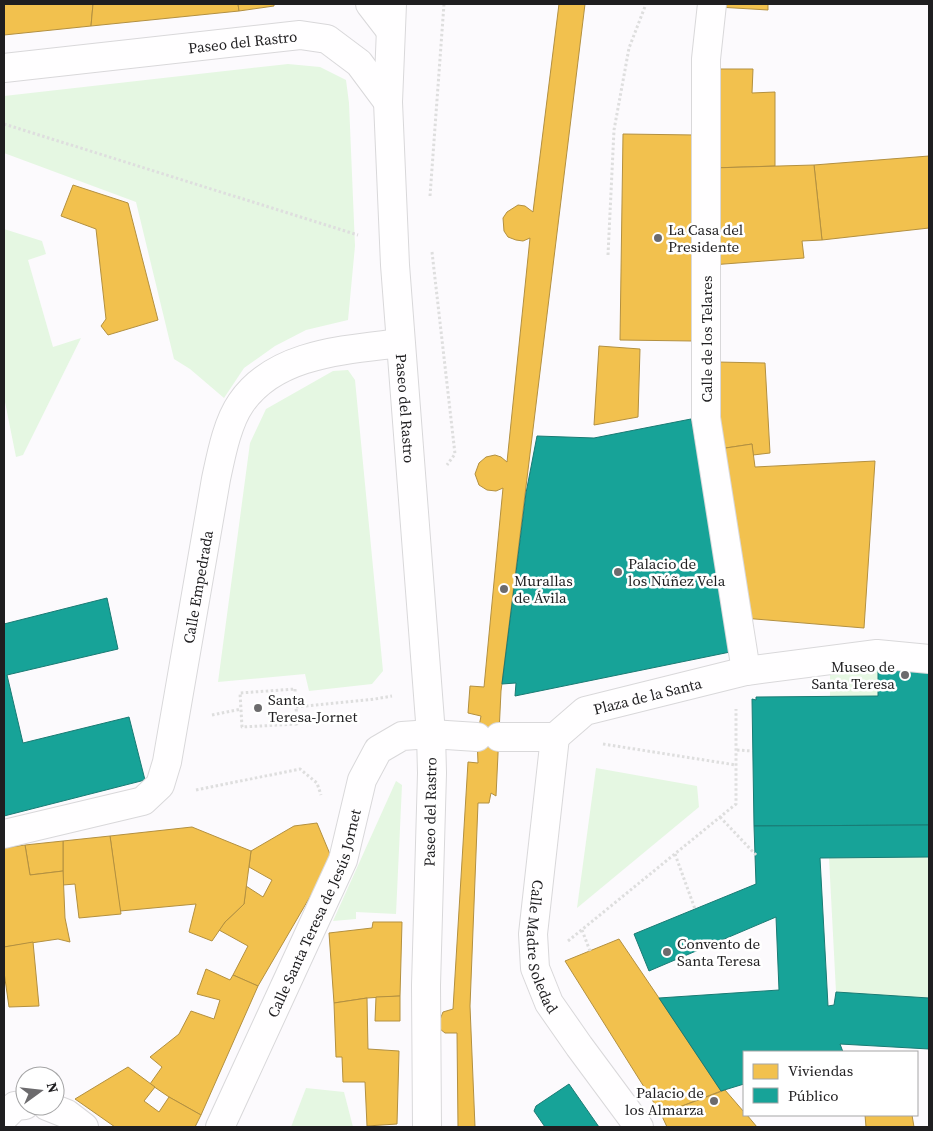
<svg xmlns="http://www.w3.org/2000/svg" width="933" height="1131" viewBox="0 0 933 1131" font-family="'Source Serif 4',serif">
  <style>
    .green { fill: #e5f7e2 }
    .homes { fill: #f2c14e; stroke: #b39040 }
    .public { fill: #17a398; stroke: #197b74 }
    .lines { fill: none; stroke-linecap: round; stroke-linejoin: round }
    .minor-casing { stroke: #d9d8da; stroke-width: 30 }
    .path { stroke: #dedede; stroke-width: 3; stroke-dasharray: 2.5 2.5; stroke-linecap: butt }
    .minor { stroke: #fffeff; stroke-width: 28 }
    .poi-dot { fill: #6c6b6d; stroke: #fff; stroke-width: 2 }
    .labels { text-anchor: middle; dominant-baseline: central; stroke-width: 5; stroke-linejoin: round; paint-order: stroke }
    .street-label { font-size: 15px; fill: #1f1e20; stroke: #fff }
    .poi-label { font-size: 15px; fill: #1f1e20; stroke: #fff; text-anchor: start }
  </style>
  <rect width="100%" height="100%" fill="#fcfafd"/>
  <g class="green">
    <path d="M288,64L320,67L346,80L349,103L355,246L348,320L306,330L275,346L244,368L224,398L190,369L174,359L136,202L4,153V96Z"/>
    <path d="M4,229L42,241L46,254L28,260L53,347L81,338L23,455L16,457L4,397Z"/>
    <path d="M348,370L355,380L383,671L372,684L309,691L305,674L218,682L250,443L266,409L333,371Z"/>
    <rect x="830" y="666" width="48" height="30"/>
    <path d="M596,768L697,786L699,807L577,908Z"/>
    <path d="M396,781L402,785L396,914L356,912V919L333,921Z"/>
    <path d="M929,857V998L836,992L829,858Z"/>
    <path d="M306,1088L344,1092L353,1127H291Z"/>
  </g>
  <g class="homes">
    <path d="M4,4H93L91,26L4,35Z"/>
    <path d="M93,4H238L239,11L91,26Z"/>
    <path d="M238,4H274V6L239,11Z"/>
    <path d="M559,4H585L501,691L496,796L491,793L489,803H478L470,1006L475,1127H458L457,1033H445L440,1029L439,1022L443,1012L453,1009L468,762L478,763L477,737L481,716L468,713L470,686L484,687L503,488L496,491L487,490L479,485L475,474L479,463L486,457L495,455L501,457L507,462L530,238L523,241L516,240L508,237L504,231L503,218L507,212L518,205L525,206L533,212Z"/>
    <path d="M719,4H768V10L718,7Z"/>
    <path d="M713,69H753L752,93L775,92V166L711,168Z"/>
    <path d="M623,134L695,135L692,341L620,340Z"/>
    <path d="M929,156V228L822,240L814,165Z"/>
    <path d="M814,165L822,240L802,241L804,258L711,265V168Z"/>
    <path d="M73,185L128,203L158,320L108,335L101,326L106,319L96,229L61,216Z"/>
    <path d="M599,346L640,349L638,417L594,425Z"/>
    <path d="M717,362L765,363L770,453L753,455L752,444L719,449Z"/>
    <path d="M752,444L755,467L875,461L864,628L743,618L719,449Z"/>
    <path d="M317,823L332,859L258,986L233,975L248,946L219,930L225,922L244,904L246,886L263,897L272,880L249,867L251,851L294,826Z"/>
    <path d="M192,827L251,851L244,904L225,922L212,941L189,932L196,904L120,911L110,836Z"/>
    <path d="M110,836L121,914L79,918L75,884L63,885V841Z"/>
    <path d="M63,841V871L30,875L25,845Z"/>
    <path d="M25,845L30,875L63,871L65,918L70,942L58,939L4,947V848Z"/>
    <path d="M373,922H402L400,996L367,998L334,1003L329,933L372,928Z"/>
    <path d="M619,939L659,998L721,1091L661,1114L565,961Z"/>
    <path d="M33,942L39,1006L9,1007L4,972V947Z"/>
    <path d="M206,969L230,980L233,975L258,986L201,1115L169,1097L150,1084L162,1067L150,1057L179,1034L191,1011L214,1019L220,1000L197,994Z"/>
    <path d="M400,996V1021H375L376,997Z"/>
    <path d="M367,998L368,1049L399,1051L397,1124L367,1126L365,1082H343L342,1057H336L334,1003Z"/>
    <path d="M128,1067L155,1087L144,1101L159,1112L169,1097L201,1115L195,1127H115L75,1099Z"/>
    <path d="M725,1090L744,1112V1115H747L757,1127H667L661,1114Z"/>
    <path d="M865,1115H912L914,1127H866Z"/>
  </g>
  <g class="public">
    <path d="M691,419L735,651L515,696L516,683L502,684L526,493L537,436L594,438Z"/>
    <path d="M107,598L118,649L7,675L23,743L129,717L145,780L4,816V624Z"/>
    <path d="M929,665V825L754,826L752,699L756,700V697L878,696V666Z"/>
    <path d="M929,825V857L820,858L828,1006L834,1005L836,992L929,998V1049L840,1044L843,1052H744V1084L721,1091L659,998L779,990L776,917L649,971L634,934L756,884L754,826Z"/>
    <path d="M569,1084L599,1127H545L534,1111L536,1106Z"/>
  </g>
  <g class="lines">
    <g class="minor-casing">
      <g id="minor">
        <path d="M370,4L390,30"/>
        <path id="s1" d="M392,4L388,102L395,265L431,734L432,773L426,985L427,1127"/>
        <path d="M712,4L706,59V418L746,671"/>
        <path id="s2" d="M4,68L300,35L327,39L359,63L388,102"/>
        <path id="s3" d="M499,737H555L585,711L746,671L877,654L929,659"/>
        <path id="s4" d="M555,737L533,934L535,968L549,1003L579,1046L639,1127"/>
        <path id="s5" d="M4,834L143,801L160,785L167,762L216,479C221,456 227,423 241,403C275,353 345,350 400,343"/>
        <path d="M47,1106L67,1114L84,1127"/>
        <path d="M4,1117L15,1106L25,1105"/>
        <path id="s6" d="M220,1127L343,860L362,780L378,750L402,736L431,734L477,737"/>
      </g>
    </g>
    <g class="path">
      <path d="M4,124L358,235"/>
      <path d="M430,196L444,4"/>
      <path d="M432,252L455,454L447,465"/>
      <path d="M608,255L614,130L629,48L646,4"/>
      <path d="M295,689L297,724L242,727L240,693Z"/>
      <path d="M296,707L375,699L392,696"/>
      <path d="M212,715L241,709"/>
      <path d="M603,744L736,765"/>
      <path d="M737,750L752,751"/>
      <path d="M196,790L300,769L317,783L321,795"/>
      <path d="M720,817L756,855"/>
      <path d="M675,854L695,909"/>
      <path d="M582,930L590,951"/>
      <path d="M568,941L736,804V709"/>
    </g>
    <use href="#minor" class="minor"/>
  </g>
  <g class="poi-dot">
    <circle cx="658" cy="238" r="5"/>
    <circle cx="618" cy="572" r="5"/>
    <circle cx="504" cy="589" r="5"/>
    <circle cx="905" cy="675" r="5"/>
    <circle cx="258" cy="708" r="5"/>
    <circle cx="667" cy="952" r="5"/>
    <circle cx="714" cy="1101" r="5"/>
  </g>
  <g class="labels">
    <g class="street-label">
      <text stroke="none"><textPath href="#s2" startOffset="240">Paseo del Rastro</textPath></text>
      <text transform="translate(706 339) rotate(-90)">Calle de los Telares</text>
      <text stroke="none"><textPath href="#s1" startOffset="405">Paseo del Rastro</textPath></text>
      <text stroke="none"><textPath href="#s5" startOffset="368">Calle Empedrada</textPath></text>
      <text stroke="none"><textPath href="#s3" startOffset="160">Plaza de la Santa</textPath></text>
      <text transform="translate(430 812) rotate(-89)">Paseo del Rastro</text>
      <text stroke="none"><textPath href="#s6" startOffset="234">Calle Santa Teresa de Jesús Jornet</textPath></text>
      <text stroke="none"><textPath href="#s4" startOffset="212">Calle Madre Soledad</textPath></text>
    </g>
    <g class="poi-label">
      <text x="668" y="229">La Casa del<tspan x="668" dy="17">Presidente</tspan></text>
      <text x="628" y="563">Palacio de<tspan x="628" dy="17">los Núñez Vela</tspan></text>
      <text x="514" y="580">Murallas<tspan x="514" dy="17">de Ávila</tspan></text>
      <text x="895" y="666" text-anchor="end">Museo de<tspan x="895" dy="17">Santa Teresa</tspan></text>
      <text x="268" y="699">Santa<tspan x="268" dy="17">Teresa-Jornet</tspan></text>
      <text x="677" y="943">Convento de<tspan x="677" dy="17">Santa Teresa</tspan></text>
      <text x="704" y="1092" text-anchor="end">Palacio de<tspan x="704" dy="17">los Almarza</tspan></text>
    </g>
  </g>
  <rect width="933" height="1131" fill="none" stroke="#1f1e20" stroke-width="10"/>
  <rect x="743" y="1051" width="175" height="65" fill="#ffffff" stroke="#a5a5a6"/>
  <rect x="753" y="1064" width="25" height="15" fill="#f2c14e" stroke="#a5a5a6"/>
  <text x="788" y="1076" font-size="15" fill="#1f1e20">Viviendas</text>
  <rect x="753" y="1088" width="25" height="15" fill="#17a398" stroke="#a5a5a6"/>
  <text x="788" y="1101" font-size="15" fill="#1f1e20">Público</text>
  <g transform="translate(40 1091) rotate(75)"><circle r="24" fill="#ffffff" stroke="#a5a5a6"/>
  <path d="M0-4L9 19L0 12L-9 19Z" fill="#6c6b6d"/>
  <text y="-8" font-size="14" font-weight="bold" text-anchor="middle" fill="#1f1e20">N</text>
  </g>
</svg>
